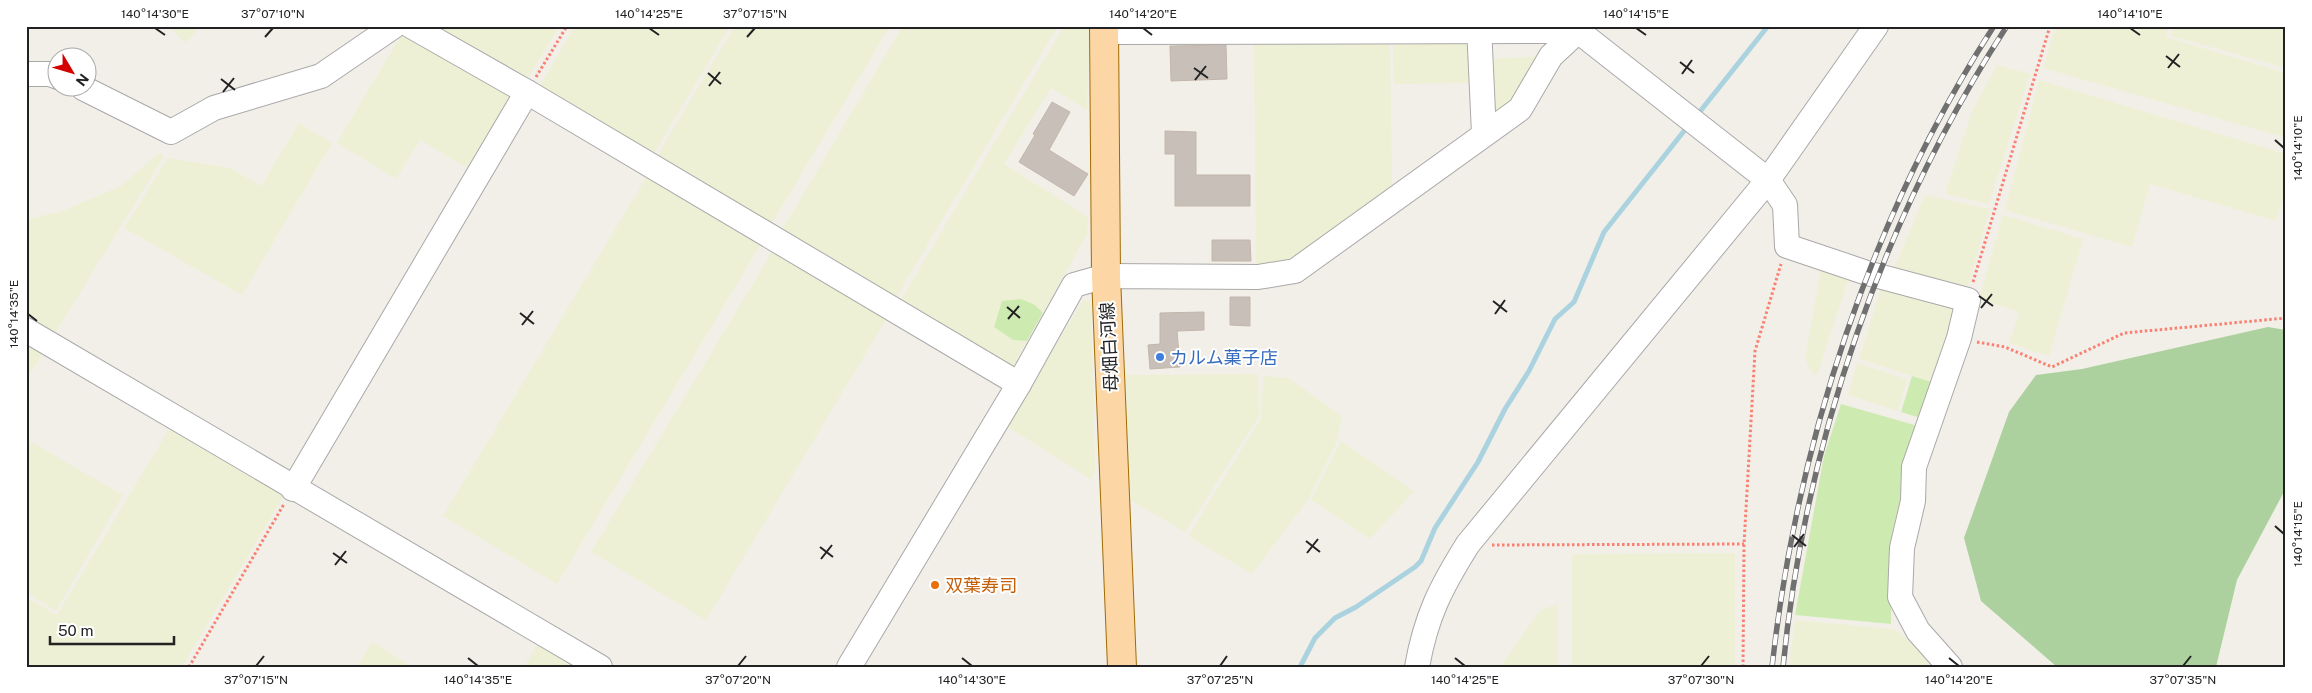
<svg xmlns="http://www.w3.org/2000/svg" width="2312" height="693" viewBox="0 0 2312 693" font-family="'Public Sans','Noto Sans JP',sans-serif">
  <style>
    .farmland { fill: #eef0d5 }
    .grass { fill: #cdebb0 }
    .forest { fill: #add19e }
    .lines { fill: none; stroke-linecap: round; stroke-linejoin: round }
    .stream { stroke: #aad3df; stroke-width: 5 }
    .building { fill: #c7bfb8; stroke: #c4b6ab }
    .minor-casing { stroke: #a9a9a9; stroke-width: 26 }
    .major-casing { stroke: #a06b00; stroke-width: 30 }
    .path { stroke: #fa8072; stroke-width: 3; stroke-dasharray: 2.5 2.5; stroke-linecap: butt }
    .minor { stroke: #fff; stroke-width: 24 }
    .major { stroke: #fcd6a4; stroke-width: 28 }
    .rail-casing { stroke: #707070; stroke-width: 5.5 }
    .rail { stroke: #fff; stroke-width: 4; stroke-dasharray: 11; stroke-linecap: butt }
    .ticks { fill: none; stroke: #222; stroke-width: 2 }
    .shop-dot { fill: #3f7fe0; stroke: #fff; stroke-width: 2 }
    .food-dot { fill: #e8710a; stroke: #fff; stroke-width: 2 }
    .labels { text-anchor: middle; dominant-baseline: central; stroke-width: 4; stroke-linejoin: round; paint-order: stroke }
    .street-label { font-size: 18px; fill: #222; stroke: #fff }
    .shop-label { font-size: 18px; fill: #366cbe; stroke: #fff; text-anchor: start }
    .food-label { font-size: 18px; fill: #c56008; stroke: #fff; text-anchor: start }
    .neatline { fill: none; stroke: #222; stroke-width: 2 }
    .ticks-label { font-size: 12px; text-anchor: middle; fill: #222 }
  </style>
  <rect width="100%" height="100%" fill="#f2efe9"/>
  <g class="farmland">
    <path d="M168,26H201L186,43Z"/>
    <path d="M422,26H560L523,86Z"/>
    <path d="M575,26H730L650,160L536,92Z"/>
    <path d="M735,26H890L768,230L654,161Z"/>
    <path d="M903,26H1058L891,306L777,238Z"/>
    <path d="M1064,26H1090L1087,110L1051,88L1004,164L1088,217L1087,234L1043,313L1035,305L1013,340L1027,341L1008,375L896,308Z"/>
    <path d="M2056,26H2169L2166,37L2286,73V138L2043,68Z"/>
    <path d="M2174,26H2286V68L2171,36Z"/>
    <path d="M403,32L518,101L474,172L420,140L396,179L337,143Z"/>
    <path d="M1474,41V83L1394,84L1393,42Z"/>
    <path d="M1390,42L1392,193L1293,264L1256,266L1254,44Z"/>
    <path d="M1546,56L1528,90L1489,124L1486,59Z"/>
    <path d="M1997,65L2030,74L1989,204L1945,194L1972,112Z"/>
    <path d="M2039,80L2286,154V187L2276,221L2150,184L2132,247L2005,210Z"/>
    <path d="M299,123L332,143L242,295L124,228L168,158L230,168L261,186Z"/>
    <path d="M159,153L164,156L54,335L26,318V219L60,212L121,186Z"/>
    <path d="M647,176L761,244L557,584L443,516Z"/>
    <path d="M1925,195L1990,209L1968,286L1954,294L1892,273Z"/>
    <path d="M2003,215L2083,239L2049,356L2009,343L2019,312L1979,299Z"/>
    <path d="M773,250L887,318L706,620L591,552Z"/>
    <path d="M1821,269L1849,278L1817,375L1811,372L1805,358Z"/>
    <path d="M1882,285L1949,305L1955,317L1935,383L1859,359Z"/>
    <path d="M1084,299L1091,302L1095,471L1092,480L1003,424L1047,352L1060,338Z"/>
    <path d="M26,340L44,351L26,381Z"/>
    <path d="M1857,363L1907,379L1898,411L1848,395Z"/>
    <path d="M1258,374L1259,416L1185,532L1125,497L1123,375Z"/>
    <path d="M1263,376L1288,378L1342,416L1336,444L1307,501L1252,574L1188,536L1261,418Z"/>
    <path d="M172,424L286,492L182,667H26V597L57,615Z"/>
    <path d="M26,439L123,495L56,611L26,592Z"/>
    <path d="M1341,441L1414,491L1370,539L1311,500Z"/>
    <path d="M1735,553V667H1572V554Z"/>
    <path d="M1558,604V667H1500L1540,610Z"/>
    <path d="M1795,620L1893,629L1915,645L1928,660V667H1789Z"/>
    <path d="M372,642L413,667H357Z"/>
    <path d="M537,645L574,667H524Z"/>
  </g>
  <g class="grass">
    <path d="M1021,299L1035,305L1043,313L1027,341L1013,340L994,327L1002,301Z"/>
    <path d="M1912,376L1935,383L1924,419L1901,412Z"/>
    <path d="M1841,404L1918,426L1892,533L1891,624L1795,615L1824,456Z"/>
  </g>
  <path class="forest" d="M2268,327L2286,330V488L2237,580L2216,667H2057L1981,601L1964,538L2009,412L2036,375L2082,369Z"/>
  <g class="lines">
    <g class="stream">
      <path d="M1698,114L1768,26"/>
      <path d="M1300,667L1315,638L1335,618L1356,607L1415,567L1421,561L1435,528L1478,462L1505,409L1529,371L1555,319L1574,302L1604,232L1688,126"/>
    </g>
  </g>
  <g class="building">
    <path d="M1226,45L1227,79L1171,81L1170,46Z"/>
    <path d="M1052,102L1070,112L1049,150L1088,174L1074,196L1019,162L1035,135L1033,134Z"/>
    <path d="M1165,131L1196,132V175H1250V206H1175V154H1165Z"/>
    <path d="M1212,240H1250L1251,261H1212Z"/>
    <path d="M1230,297H1250V326L1230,325Z"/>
    <path d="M1204,312V330L1177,331L1180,367L1150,369L1148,345L1160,344V313Z"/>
  </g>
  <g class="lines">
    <g class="minor-casing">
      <g id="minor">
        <path d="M411,26L527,92L1019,384"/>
        <path d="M1479,26L1484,134"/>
        <path d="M1104,32L1578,31L1768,180L1785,205L1787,246L1867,273L1968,300L1959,338L1914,467L1913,501L1902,548L1900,597L1918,631L1950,667"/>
        <path d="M26,74H50L58,77"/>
        <path d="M83,88L171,132L214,108L321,76L394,26"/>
        <path d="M26,330L600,667"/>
        <path d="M293,489L527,92"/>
        <path d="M849,667L1019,384L1074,285L1106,276L1258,277L1295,271L1520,109L1551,56L1578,31"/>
        <path d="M1417,667C1426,616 1441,587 1468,544L1768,180L1876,26"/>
      </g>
    </g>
    <g class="major-casing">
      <path id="major" d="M1104,26L1106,276L1122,667"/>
    </g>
    <g class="path">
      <path d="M536,77L567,26"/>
      <path d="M1973,282L2050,26"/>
      <path d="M1977,342L2005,347L2052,367L2124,333L2286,318"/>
      <path d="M1492,545L1744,544"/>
      <path d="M189,667L284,504"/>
      <path d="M1743,667L1744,544L1755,351L1781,264"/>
    </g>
    <use href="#minor" class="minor"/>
    <use href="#major" class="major"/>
    <g class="rail-casing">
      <g id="rail">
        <path d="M1772,667C1797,443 1871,216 1994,26"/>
        <path d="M1783,667C1805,443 1884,214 2007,26"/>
      </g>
    </g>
    <use href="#rail" class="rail"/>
  </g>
  <path class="ticks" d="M155,28L165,35M649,28L659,35M1143,28L1152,35M1636,28L1646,35M2130,28L2140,35M265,37L273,28M747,37L755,28M2166,56L2180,67M1680,62L1694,73M1194,68L1208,78M2168,68L2179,54M708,73L721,84M1682,74L1692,60M221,79L235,90M1195,80L1206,66M709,86L720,72M223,92L234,78M2275,140L2284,148M1979,296L1993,306M1493,301L1507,312M1007,307L1020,318M1981,308L1992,294M520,313L534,324M28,314L37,321M1495,314L1505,300M1008,319L1019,306M522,325L533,311M2275,526L2284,534M1792,535L1806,546M1306,541L1320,552M820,547L833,557M1794,547L1804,534M333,553L347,563M1307,553L1318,539M821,559L832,545M335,565L346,551M468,658L478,666M962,658L972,666M1455,658L1465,666M1949,658L1959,666M256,666L264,656M738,666L746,656M1220,666L1227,656M1701,666L1709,656M2183,666L2191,656"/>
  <circle class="shop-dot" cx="1160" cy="357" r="5"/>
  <circle class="food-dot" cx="935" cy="585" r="5"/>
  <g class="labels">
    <g class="street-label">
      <text transform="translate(1109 347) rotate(-93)">母畑白河線</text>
    </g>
    <g class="shop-label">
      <text x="1170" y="357">カルム菓子店</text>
    </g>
    <g class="food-label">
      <text x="945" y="585">双葉寿司</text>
    </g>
  </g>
  <rect width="2312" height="693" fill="none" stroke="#ffffff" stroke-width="55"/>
  <g transform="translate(72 72) rotate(128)"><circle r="24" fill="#ffffff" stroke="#a7a7a7"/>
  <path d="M0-4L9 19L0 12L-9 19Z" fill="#d40000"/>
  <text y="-8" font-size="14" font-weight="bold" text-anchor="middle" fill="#222222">N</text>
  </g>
  <path d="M50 636v8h124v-8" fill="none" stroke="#222222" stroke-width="2.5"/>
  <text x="58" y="636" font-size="15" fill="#222222" stroke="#ffffff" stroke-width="4" paint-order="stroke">50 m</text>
  <rect x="28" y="28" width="2256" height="638" class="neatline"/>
  <g class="ticks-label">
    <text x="155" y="18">140°14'30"E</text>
    <text x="273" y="18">37°07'10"N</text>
    <text x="649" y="18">140°14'25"E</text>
    <text x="755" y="18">37°07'15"N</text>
    <text x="1143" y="18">140°14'20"E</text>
    <text x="1636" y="18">140°14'15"E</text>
    <text x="2130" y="18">140°14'10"E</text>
    <text transform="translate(2298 148) rotate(-90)" y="4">140°14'10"E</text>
    <text transform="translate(14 314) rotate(-90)" y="4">140°14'35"E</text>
    <text transform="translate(2298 534) rotate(-90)" y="4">140°14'15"E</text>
    <text x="256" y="684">37°07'15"N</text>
    <text x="478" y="684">140°14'35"E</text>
    <text x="738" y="684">37°07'20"N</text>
    <text x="972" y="684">140°14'30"E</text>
    <text x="1220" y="684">37°07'25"N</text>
    <text x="1465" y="684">140°14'25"E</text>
    <text x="1701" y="684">37°07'30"N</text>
    <text x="1959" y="684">140°14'20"E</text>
    <text x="2183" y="684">37°07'35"N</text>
  </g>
</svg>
